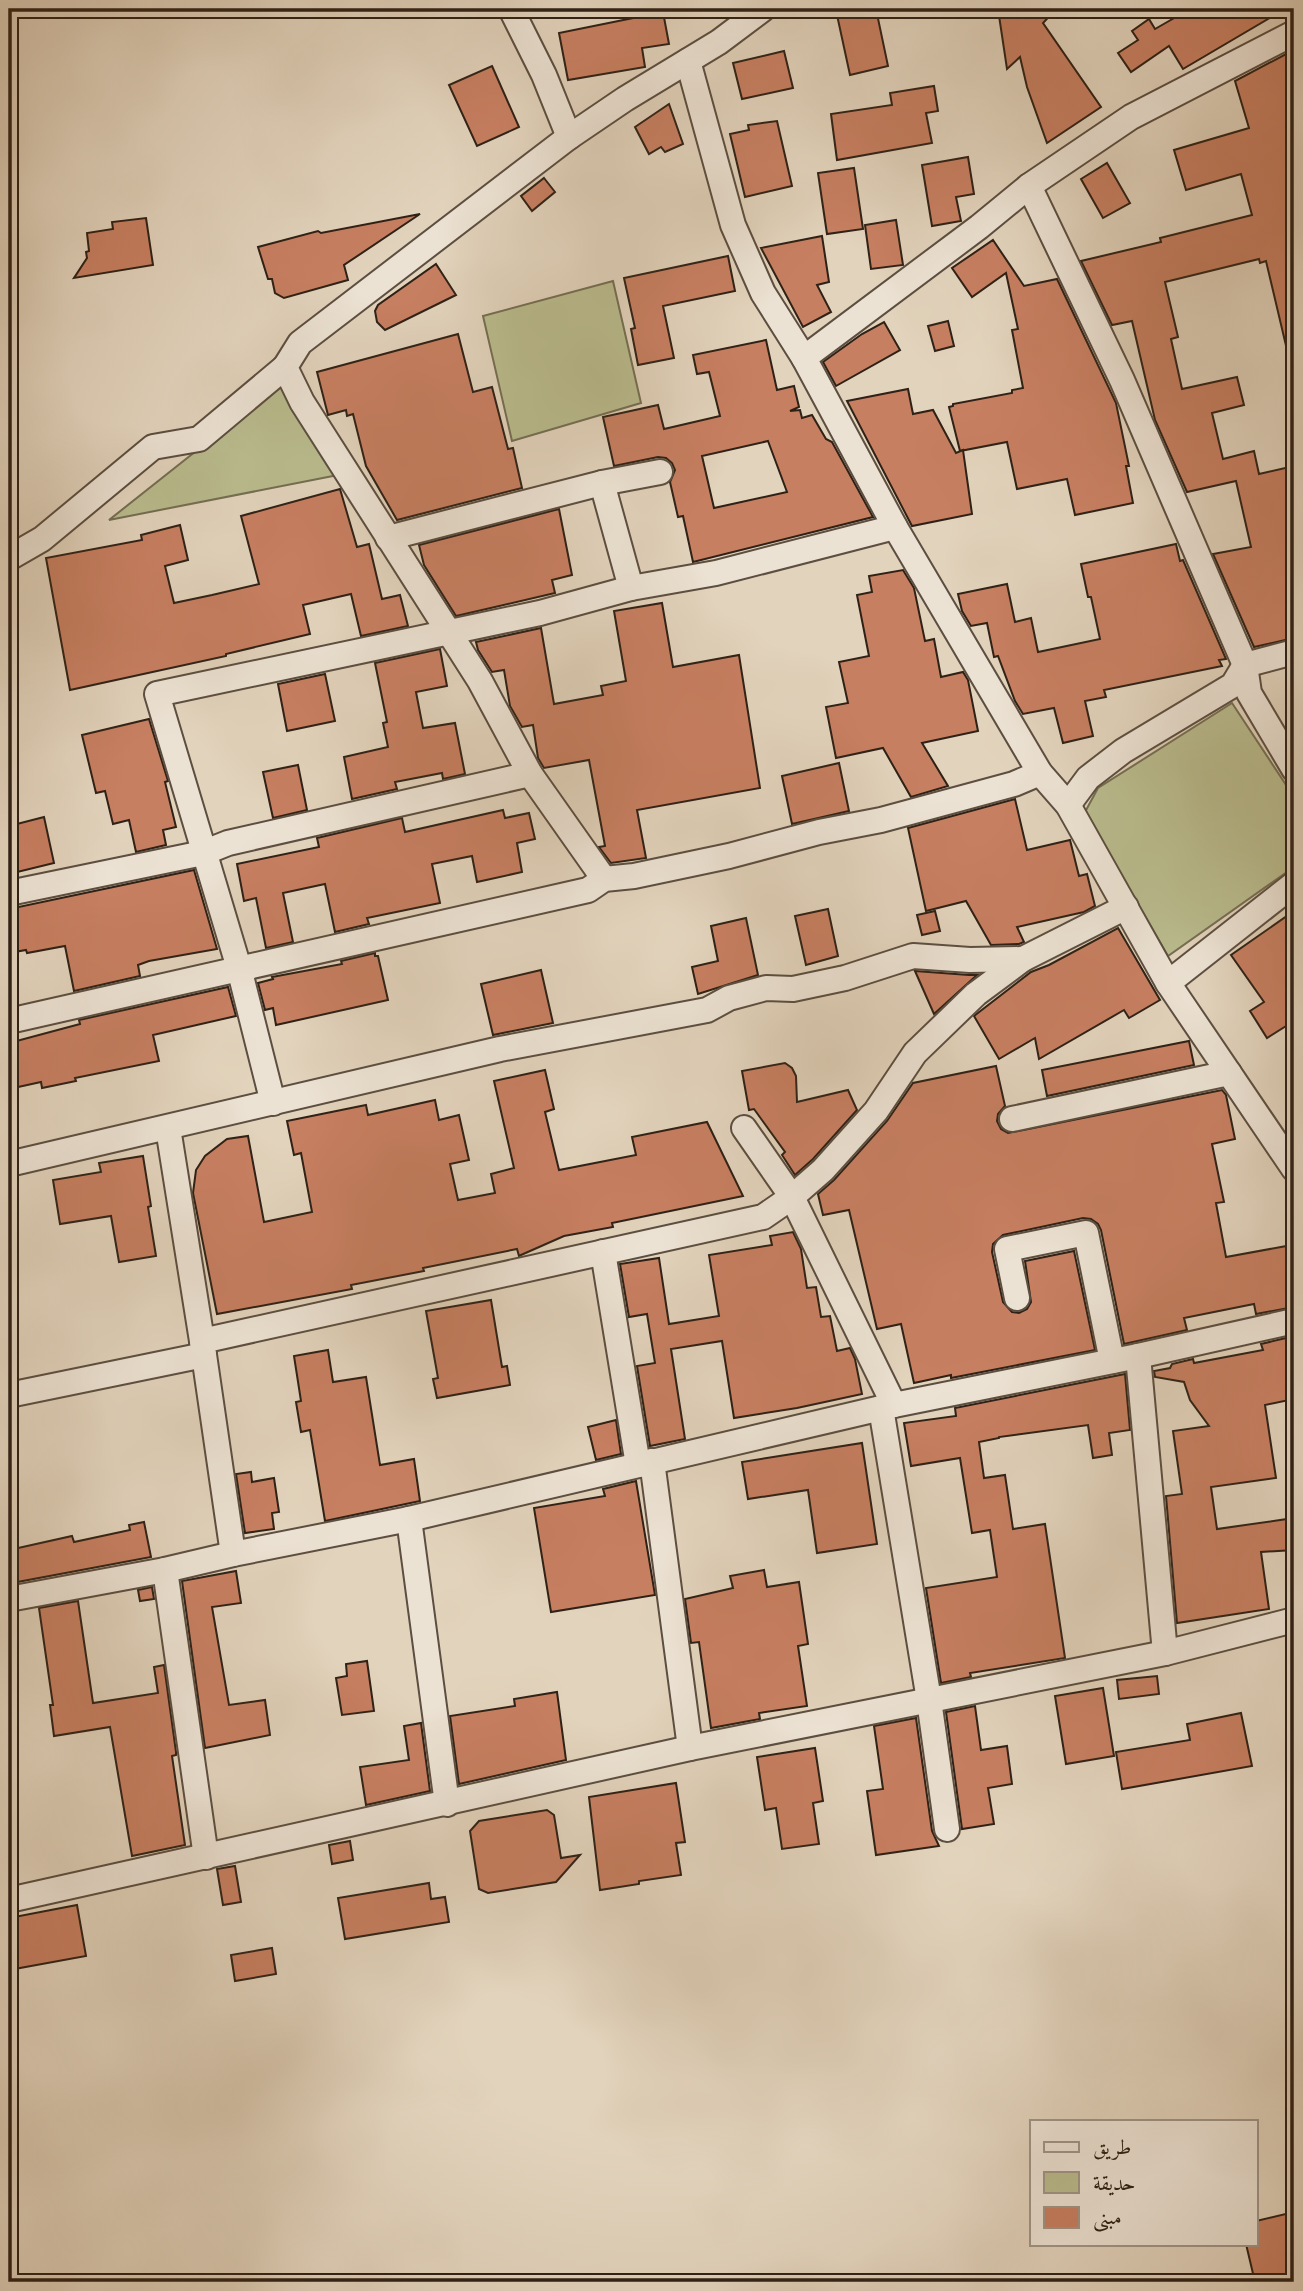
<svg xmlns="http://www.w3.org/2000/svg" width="1303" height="2291" viewBox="0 0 1303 2291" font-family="'Old Standard TT',Amiri,serif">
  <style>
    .green { fill: #b9bb8d; stroke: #746e52; stroke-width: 2 }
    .building { fill: #c77f61; stroke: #2f2116; stroke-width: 2; fill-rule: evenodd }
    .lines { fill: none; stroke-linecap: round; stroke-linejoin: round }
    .minor-casing { stroke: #5c4e40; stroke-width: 28 }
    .minor { stroke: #ece2d3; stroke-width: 24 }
  </style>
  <rect width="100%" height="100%" fill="#e2d3bc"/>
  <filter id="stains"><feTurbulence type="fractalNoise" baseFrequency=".00286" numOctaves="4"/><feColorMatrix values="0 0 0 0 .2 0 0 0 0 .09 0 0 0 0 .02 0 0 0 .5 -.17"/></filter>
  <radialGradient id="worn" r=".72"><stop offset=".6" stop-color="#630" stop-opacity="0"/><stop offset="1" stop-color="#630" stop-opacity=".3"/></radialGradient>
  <g class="green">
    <path d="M613,281L641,403L512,441L483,316Z"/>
    <path d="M283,382L338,475L109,520Z"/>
    <path d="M1232,703L1294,797V867L1168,956L1085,812L1098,788Z"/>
  </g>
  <g class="building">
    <path d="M850,9H876L888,66L850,75L837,15L851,12Z"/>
    <path d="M998,9H1056L1043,23L1101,107L1047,143L1027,87L1020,57L1007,69Z"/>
    <path d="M1190,9H1285L1183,69L1169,46L1131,72L1118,53L1138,40L1132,31L1149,19L1155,29Z"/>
    <path d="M663,12L669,44L642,48L645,67L568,80L559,33Z"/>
    <path d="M784,51L793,88L742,99L733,63Z"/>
    <path d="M1288,53L1294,80V349L1287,350L1266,261L1260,263L1259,259L1165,282L1178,337L1171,339L1182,389L1237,377L1244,405L1212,413L1223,459L1254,451L1259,474L1294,466V638L1254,647L1213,554L1251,547L1236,481L1187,492L1155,420L1132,321L1112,325L1081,261L1161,242L1160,238L1252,215L1241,174L1186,190L1174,150L1249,128L1235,81Z"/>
    <path d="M492,66L519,127L477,146L449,85Z"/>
    <path d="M934,86L938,111L926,113L932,143L837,160L831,114L892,105L890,93Z"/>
    <path d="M669,104L683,144L665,152L661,147L649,154L635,127Z"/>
    <path d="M777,121L792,186L745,197L730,134L749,130L748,125Z"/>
    <path d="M968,157L974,194L956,197L961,221L932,226L922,165Z"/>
    <path d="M1107,163L1130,203L1103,218L1081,179Z"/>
    <path d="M854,168L863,229L827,234L818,173Z"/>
    <path d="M544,178L555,192L532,211L521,196Z"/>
    <path d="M420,214L344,265L348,280L284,298L275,293L272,279H268L258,247L318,231L321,233Z"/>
    <path d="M146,218L153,265L74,278L87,258L86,252L89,251L87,233L113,229L112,222Z"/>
    <path d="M896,220L903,265L871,269L865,225Z"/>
    <path d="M822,236L829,282L817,285L831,312L803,327L761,248Z"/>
    <path d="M993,240L1024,286L1057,279L1116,403L1129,466H1126L1133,503L1075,515L1067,479L1017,489L1007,442L960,451L949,407L953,406V404L1012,393V390L1023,388L1012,330L1018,329L1006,273L972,297L952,268Z"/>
    <path d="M728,256L735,291L663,306L674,358L638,365L631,329L635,328L624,278Z"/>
    <path d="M436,264L456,295L385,330L377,322L375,311L378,305Z"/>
    <path d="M948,321L954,346L935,351L928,326Z"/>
    <path d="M884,322L900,350L836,386L823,362L862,334Z"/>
    <path d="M458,334L473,392L492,387L508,449L513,448L522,488L397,520L366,466L353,414L347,416L346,410L328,415L317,372Z"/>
    <path d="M766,340L777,390L794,386L799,407L790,411L800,410L802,418L812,415L826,439L832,442L873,517L693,562L683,516L678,517L670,482L675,470L672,463L666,458L658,457L614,466L603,417L658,405L664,429L720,416L709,372L697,374L693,355ZM768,441L787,492L714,508L702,456Z"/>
    <path d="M908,389L913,414L933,410L956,453L963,450L972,514L912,526L847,401Z"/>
    <path d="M340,489L357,547L369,544L382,599L400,595L408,626L361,636L351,594L303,605L310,634L226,654V656L70,690L46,558L142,540L141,535L180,525L188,560L165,566L174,603L212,595L259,584L241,516Z"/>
    <path d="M559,509L572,575L552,580L555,593L456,616L424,565L419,545Z"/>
    <path d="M1176,544L1180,561L1183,560L1226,659L1219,660L1222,666L1104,690L1106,697L1085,701L1093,736L1063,743L1054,708L1023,714L1015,701L998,656L994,657L987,623L971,626L962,611L958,594L1007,584L1015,622L1031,618L1038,652L1100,639L1091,597H1088L1081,564Z"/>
    <path d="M903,570L914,588L925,641L934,639L941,677L963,672L968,680L978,731L922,743L948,786L911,797L883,748L836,758L826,707L848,703L839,662L869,656L857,595L872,592L869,576Z"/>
    <path d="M662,603L673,667L739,655L760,788L637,810L646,858L611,863L599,847L605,846L589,760L544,768L538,758L533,725L522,727L510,706L504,670L492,672L478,650L476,642L541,628L554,704L603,695L601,686L626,681L614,611Z"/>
    <path d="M440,649L447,686L416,692L423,728L455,723L465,774L443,779L442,773L395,782L397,789L352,799L344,757L388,747L383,723L387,722L375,663Z"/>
    <path d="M325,674L335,721L287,731L278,684Z"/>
    <path d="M149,719L168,781L165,782L176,827L163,830L166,845L136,852L129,820L113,824L105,791L96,793L82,735Z"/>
    <path d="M839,763L849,811L792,824L782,776Z"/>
    <path d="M298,765L307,810L273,818L263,772Z"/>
    <path d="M1015,799L1027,850L1070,840L1079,876L1087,874L1095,906L1084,912L1017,927L1024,942L1019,944L991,945L966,901L926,911L908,828Z"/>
    <path d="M503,810L505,818L529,813L535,839L517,843L522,872L477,882L472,856L432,864L440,903L367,918L369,924L335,932L325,884L283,893L293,942L266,948L256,898L244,901L237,864L319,847L317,838L402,818L405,832Z"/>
    <path d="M44,817L54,863L9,874V826Z"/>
    <path d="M194,870L217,949L149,961L138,965L140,976L74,991L65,946L27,953L26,950L9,953V909Z"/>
    <path d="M828,909L838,956L806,965L795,916Z"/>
    <path d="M935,911L940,931L922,935L917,915Z"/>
    <path d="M1294,911V1021L1267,1038L1250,1011L1264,1002L1231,955Z"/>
    <path d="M746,918L758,975L698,994L692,967L718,961L711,926Z"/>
    <path d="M1118,928L1160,1000L1129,1018L1124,1010L1039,1059L1035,1038L999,1059L974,1016L1031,972L1049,965Z"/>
    <path d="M375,953V956H378L388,1000L276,1025L273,1008L265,1010L258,983L273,979L272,977L342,964L341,961Z"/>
    <path d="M541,970L553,1023L493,1035L481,984Z"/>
    <path d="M915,971L969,975H977L934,1014Z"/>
    <path d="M228,987L236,1016L153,1035L159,1061L75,1078L76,1081L42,1088L41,1082L9,1089V1043L80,1024L79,1020Z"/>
    <path d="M1189,1041L1194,1065L1047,1096L1042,1070Z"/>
    <path d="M785,1063L792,1068L796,1076L797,1102L848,1090L857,1110L813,1159L795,1175L782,1155L785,1152L754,1109L749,1110L742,1071Z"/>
    <path d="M996,1066L1005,1106L998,1114L997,1121L1001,1129L1008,1133L1222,1090L1226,1095L1235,1139L1212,1144L1224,1202L1216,1203L1226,1257L1292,1245L1294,1259V1307L1256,1314L1254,1304L1184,1318L1187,1330L1124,1344L1101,1230L1098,1224L1091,1219L1083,1218L1003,1235L993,1244L992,1252L1003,1302L1012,1312L1019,1313L1027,1309L1031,1302L1025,1261L1074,1251L1095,1350L951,1378V1375L914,1383L901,1324L877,1329L849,1210L823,1215L818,1194L834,1180L887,1121L913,1083Z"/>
    <path d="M545,1070L554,1109L545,1112L559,1170L636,1155L632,1137L707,1122L743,1196L612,1223L613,1227L564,1236L521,1255L519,1256L517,1249L423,1268L424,1271L351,1285L352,1289L217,1314L193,1193L196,1170L205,1156L227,1139L248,1136L264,1222L312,1212L301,1153L294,1155L287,1121L366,1105L368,1115L435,1100L439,1120L459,1115L469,1160L450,1164L458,1200L495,1193L491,1174L514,1168L494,1081Z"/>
    <path d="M143,1156L151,1206L148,1207L156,1256L119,1262L111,1216L60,1224L53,1180L101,1172L99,1163Z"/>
    <path d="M793,1232L801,1249L807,1288L816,1287L821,1317L830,1316L837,1351L850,1348L855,1359L862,1394L797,1408L734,1418L722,1341L671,1349L685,1439L650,1446L637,1366L655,1363L647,1314L629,1317L620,1264L659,1258L669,1324L719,1316L709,1255L772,1245L770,1236Z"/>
    <path d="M491,1300L502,1367L507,1366L510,1385L437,1398L433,1379L438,1378L426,1311Z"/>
    <path d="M1286,1338L1294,1381V1399L1265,1405L1276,1478L1211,1487L1217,1529L1294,1518V1550L1261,1552L1269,1609L1177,1623L1166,1496L1182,1494L1173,1431L1209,1426L1190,1400L1184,1382L1155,1377L1154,1371L1170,1368L1172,1364L1193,1359L1194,1363L1263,1350L1261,1344Z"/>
    <path d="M328,1350L333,1382L366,1377L380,1465L414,1459L420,1501L325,1521L310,1430L301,1432L296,1402L301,1401L294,1356Z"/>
    <path d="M1125,1374L1130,1430L1109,1433L1112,1455L1093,1458L1088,1425L999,1437V1438L979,1442L984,1478L1005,1475L1013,1529L1045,1524L1065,1658L970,1673L971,1677L941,1683L926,1588L997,1577L990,1530L972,1533L960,1458L911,1466L904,1423L956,1416L955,1408Z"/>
    <path d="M616,1420L621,1454L596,1460L588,1427Z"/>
    <path d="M862,1443L877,1544L817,1553L808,1490L748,1499L742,1462Z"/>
    <path d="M251,1472L252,1482L274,1478L279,1512L272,1513L274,1529L245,1533L236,1474Z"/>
    <path d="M636,1481L655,1595L551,1612L534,1508L605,1496L603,1489Z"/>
    <path d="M144,1522L151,1557L12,1583L9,1550L72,1536L74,1542L130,1530L129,1525Z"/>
    <path d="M764,1570L767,1587L799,1582L808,1644L798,1646L807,1706L759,1713L760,1719L711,1728L699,1642L691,1643L685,1599L733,1588L730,1576Z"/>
    <path d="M236,1571L241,1603L212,1607L229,1705L265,1700L270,1735L205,1748L182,1581Z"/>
    <path d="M152,1587L154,1599L140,1601L138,1590Z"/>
    <path d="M78,1601L93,1703L158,1693L154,1667L164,1665L176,1752V1755L172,1756L185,1845L132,1856L110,1727L54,1736L50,1705H53L39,1608Z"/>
    <path d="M367,1661L374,1711L342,1715L336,1678L347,1676L346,1664Z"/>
    <path d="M1157,1676L1159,1694L1119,1699L1117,1680Z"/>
    <path d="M1103,1688L1114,1756L1066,1764L1055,1696Z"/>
    <path d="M557,1692L566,1760L459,1784L450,1716L515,1706L514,1699Z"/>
    <path d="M975,1706L981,1750L1007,1746L1012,1784L988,1788L994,1824L962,1829L946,1712Z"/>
    <path d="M1241,1713L1252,1766L1122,1789L1116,1752L1190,1740L1187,1724Z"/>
    <path d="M916,1718L932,1831L939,1846L876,1855L867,1791L883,1789L874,1726Z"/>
    <path d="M421,1723L430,1791L366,1805L360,1767L409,1760L404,1726Z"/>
    <path d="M815,1748L823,1801L813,1803L819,1844L782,1849L776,1808L765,1810L757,1757Z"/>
    <path d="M676,1783L685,1842L676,1843L681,1875L639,1881V1884L600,1890L589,1797Z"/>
    <path d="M547,1810L554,1815L561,1858L580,1855L556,1882L488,1893L479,1889L470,1831L479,1821Z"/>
    <path d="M350,1841L353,1860L332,1864L329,1845Z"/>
    <path d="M235,1866L241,1902L223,1905L217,1869Z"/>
    <path d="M429,1883L431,1899L445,1897L449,1922L345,1939L338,1898Z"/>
    <path d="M77,1905L86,1956L9,1970V1918Z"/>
    <path d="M272,1948L276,1974L235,1981L231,1955Z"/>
    <path d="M1294,2212V2278L1275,2282H1255L1246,2244H1256V2221Z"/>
  </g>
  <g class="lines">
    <g class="minor-casing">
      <g id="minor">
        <path d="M511,9L544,75L569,137"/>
        <path d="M1294,33L1131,117L1029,186L979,227L804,358L895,527L1040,773L1068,805L1168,983L1294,1169"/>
        <path d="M688,61L733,225L763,293L804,358"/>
        <path d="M1029,186L1122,380L1245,665L1249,693L1294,769"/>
        <path d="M602,483L631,588"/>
        <path d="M388,538L602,483L660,472"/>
        <path d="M9,558L42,539L153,447L199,439L285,367"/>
        <path d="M1068,805L1088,778L1123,751L1233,685L1245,665L1294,652"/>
        <path d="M604,879L530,774L480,681L302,402L285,367L300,343L569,137L625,99L719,42L763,9"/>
        <path d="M9,893L203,853L228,843L530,774"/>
        <path d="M1168,983L1294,884"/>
        <path d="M9,1021L588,890L604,879L634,876L729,856L819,832L881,820L1014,784L1040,773"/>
        <path d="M273,1103L239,968L157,694L540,613L631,588L716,573L895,527"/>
        <path d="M1012,1119L1229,1073"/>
        <path d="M168,1128L202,1341"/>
        <path d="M744,1128L792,1197L894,1405"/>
        <path d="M9,1164L500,1049L707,1010L729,998L766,988L793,989L845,978L913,956L970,960L1023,959"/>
        <path d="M603,1252L638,1465"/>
        <path d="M1017,1298L1007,1249L1086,1233L1112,1361"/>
        <path d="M1138,1356L1165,1653"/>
        <path d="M9,1395L204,1355"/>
        <path d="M881,1408L929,1700L947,1829"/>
        <path d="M652,1461L690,1748"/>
        <path d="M409,1519L447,1804"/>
        <path d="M233,1554L202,1341L763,1217L792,1197L823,1170L876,1111L915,1053L976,994L1023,959L1126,907"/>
        <path d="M165,1570L206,1857"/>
        <path d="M9,1599L165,1570L233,1554L409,1519L894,1405L1138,1356L1294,1321"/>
        <path d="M9,1900L690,1748L1165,1653L1294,1620"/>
      </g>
    </g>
    <use href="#minor" class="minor"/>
  </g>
  <rect width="1303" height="2291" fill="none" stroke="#e2d3bc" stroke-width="35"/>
  <rect x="10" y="10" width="1282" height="2270" fill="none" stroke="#2f2116" stroke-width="3.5"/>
  <rect x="18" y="18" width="1268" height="2256" fill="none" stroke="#2f2116" stroke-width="2"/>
  <rect x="1030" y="2120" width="228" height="126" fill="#ece2d3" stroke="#a09587" stroke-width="2"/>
  <rect x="1044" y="2142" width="35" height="10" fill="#ece2d3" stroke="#a09587" stroke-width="2"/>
  <text x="1093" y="2154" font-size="21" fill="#2f2116">طريق</text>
  <rect x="1044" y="2172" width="35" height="21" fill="#b9bb8d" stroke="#a09587" stroke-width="2"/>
  <text x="1093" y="2190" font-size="21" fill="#2f2116">حديقة</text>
  <rect x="1044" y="2207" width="35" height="21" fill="#c77f61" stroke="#a09587" stroke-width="2"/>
  <text x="1093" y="2224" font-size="21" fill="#2f2116">مبنى</text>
  <rect width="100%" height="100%" filter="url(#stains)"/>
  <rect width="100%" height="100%" fill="url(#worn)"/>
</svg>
